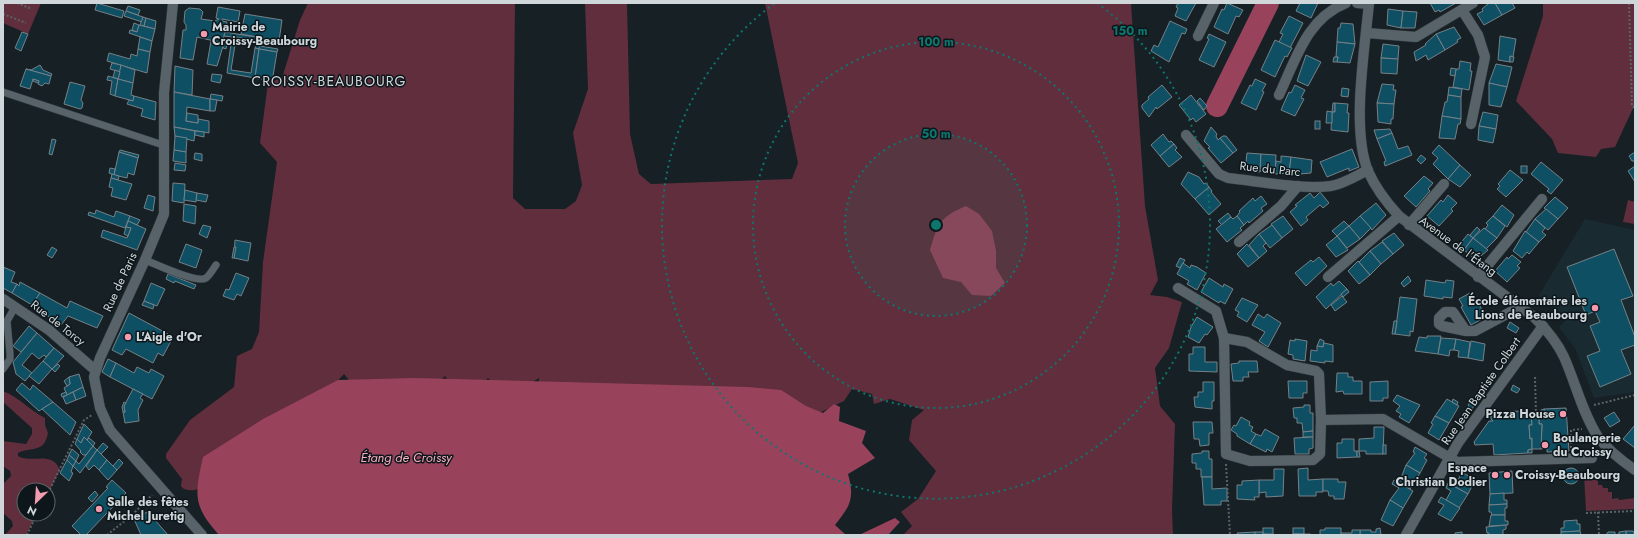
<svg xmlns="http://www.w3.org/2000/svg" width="1638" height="538" viewBox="0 0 1638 538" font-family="Jost,sans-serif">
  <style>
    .built { fill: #192b31 }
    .green { fill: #602e3c }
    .water { fill: #98435b }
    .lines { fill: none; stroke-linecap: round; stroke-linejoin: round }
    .river { stroke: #98435b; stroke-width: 22 }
    .building { fill: #0f4f64; stroke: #758187 }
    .service-casing { stroke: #343b3f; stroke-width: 8 }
    .pedestrian-casing { stroke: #343b3f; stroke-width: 11 }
    .minor-casing { stroke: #343b3f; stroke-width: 11 }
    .tertiary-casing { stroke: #343b3f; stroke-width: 11 }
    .path { stroke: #5a6367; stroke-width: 2; stroke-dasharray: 2 2; stroke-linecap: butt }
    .service { stroke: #576368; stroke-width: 7 }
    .pedestrian { stroke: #576368; stroke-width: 10 }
    .minor { stroke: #576368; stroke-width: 10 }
    .tertiary { stroke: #576368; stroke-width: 10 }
    .ring { fill: none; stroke: #0f766e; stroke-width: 2; stroke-dasharray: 2 4 }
    .poi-dot { fill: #f29aaf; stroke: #0d171b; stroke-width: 1.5 }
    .labels { text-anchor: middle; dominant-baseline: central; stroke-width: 3; stroke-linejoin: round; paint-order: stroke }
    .poi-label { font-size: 12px; font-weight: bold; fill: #d0d7da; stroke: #0d171b; text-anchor: start }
    .street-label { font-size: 12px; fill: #d0d7da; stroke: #0d171b }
    .water-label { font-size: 13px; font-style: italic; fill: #f6adbe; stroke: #0d171b }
    .quarter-label { font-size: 14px; letter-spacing: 1px; fill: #d0d7da; stroke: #0d171b }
    .centre { fill: #0f766e; stroke: #0d171b; stroke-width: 2 }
    .ring-label { font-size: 12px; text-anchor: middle; font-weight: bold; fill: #0f766e; stroke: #0d171b; stroke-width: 3; stroke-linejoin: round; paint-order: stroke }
  </style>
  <rect width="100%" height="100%" fill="#162025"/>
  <path class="built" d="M1585,219L1635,230V392L1594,398L1576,350L1559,327L1566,320L1539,295Z"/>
  <g class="green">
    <path d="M3,3H41L28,34L3,23Z"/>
    <path d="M308,3H515L513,198L525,209H565L576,201L582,185L573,133L588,89L585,3H627L630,134L639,174L651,184L792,179L798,163L765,3H1131L1145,206L1158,280L1150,295L1167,297L1182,302L1169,348L1155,368L1160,406L1175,424L1172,510L1173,535H903L912,526L901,512L918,499L936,471L909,440L912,420L924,410L890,399L874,404L872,394L852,389L844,401L815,415L538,395L539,378L516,392L497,387L488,378L476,391L457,393L445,376L433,387L354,386L344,374L328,391L198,489C193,491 184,491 181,486L182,479L166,458V454L190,420L234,387L237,356L252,349L259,332L263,262L277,162L260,143L268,83L282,78L300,20Z"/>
    <path d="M1543,3H1635V104L1615,147L1601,149L1596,157L1558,153L1552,139L1516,101L1543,16Z"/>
    <path d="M1628,200L1635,202V224L1623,222Z"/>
    <path d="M3,391C19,397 29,410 45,418V425L48,433C44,454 32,446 18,453V456C32,464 52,450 60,470L48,493V490H24V514H37L26,535H5L13,526L12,521L3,513V484L11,476L10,471L3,466V441L26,444L32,434V428L3,402Z"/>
    <path d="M1584,474H1593V480H1598V485H1602L1603,488H1608V492H1612V499L1618,498L1619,500L1635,498V509L1586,511Z"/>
  </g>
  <g class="water">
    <path d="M966,206L979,214L992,231L996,251V268L1005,283L991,296L972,295L961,282L943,278L930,250C938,223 940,217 966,206Z"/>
    <path d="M415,378L748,387L781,390L806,406L823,413L834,404L840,407L839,421L866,431L862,443L875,458L848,474C855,499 850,506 835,525L846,535H219C192,505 195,494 203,457L263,419L338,380Z"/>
    <path d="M895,518L900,522L888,535H859Z"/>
  </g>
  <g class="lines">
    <path class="river" d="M1217,106L1268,3"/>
  </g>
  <g class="building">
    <path d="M97,3L124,11L122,18L95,10Z"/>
    <path d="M1178,3H1196L1186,21L1175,16L1178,8L1176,7Z"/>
    <path d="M1227,3L1243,10L1239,17L1236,16L1228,34L1214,27L1222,9L1224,10Z"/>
    <path d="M1300,3H1318L1311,18L1296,11Z"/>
    <path d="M1430,3H1456L1440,12L1439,10L1435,12Z"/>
    <path d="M1489,3H1495L1502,15L1484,25L1477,14L1483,11L1482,9Z"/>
    <path d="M1495,3H1512L1515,8L1502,15Z"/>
    <path d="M128,6L140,10L138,15L126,11Z"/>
    <path d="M218,7L240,11L238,22L222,19V21L227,22L223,41L227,44L197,37L193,60L180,58L183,30H186V25L184,22L185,11L189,8L200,9L203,12L201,19L215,21L219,19L216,18Z"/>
    <path d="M1388,9L1403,11L1401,28L1387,25Z"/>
    <path d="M126,11L143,17L142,22L124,16Z"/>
    <path d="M1403,11L1417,12L1415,28H1401Z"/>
    <path d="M245,14L282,20L279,41L241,34Z"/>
    <path d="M1289,16L1303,23L1290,48L1279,42L1283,34L1280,33Z"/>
    <path d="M143,17L146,18L144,26L140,25Z"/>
    <path d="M146,18L156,21L155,29L144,26Z"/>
    <path d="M1170,21L1187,29L1185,34L1182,33L1169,62L1151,51L1154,45L1158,47Z"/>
    <path d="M134,23L139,25L137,32L132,30Z"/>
    <path d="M1341,23L1353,24L1355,44L1337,42L1338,28H1340Z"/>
    <path d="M226,24L243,27L242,30L226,27Z"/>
    <path d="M139,25L155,29L152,41L129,33L130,30L137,32Z"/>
    <path d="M1454,27L1461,38L1457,40L1458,42L1445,50L1436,34Z"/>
    <path d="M22,32L28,34L21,51L15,48Z"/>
    <path d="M225,32L261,38L259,49L255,48L257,41L236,37L235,45L231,44L232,37L224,36Z"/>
    <path d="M1209,34L1226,42L1214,67L1199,60L1209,39L1207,38Z"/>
    <path d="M1436,34L1445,50L1428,60L1426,55L1416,61L1414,52L1426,45L1425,44Z"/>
    <path d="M1500,36L1516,39L1513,57L1510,56V62L1498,60Z"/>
    <path d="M140,37L152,41L150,52L138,49Z"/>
    <path d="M1275,40L1292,48L1287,57L1285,56L1275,77L1261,70Z"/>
    <path d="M211,41L224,43L217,66L207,64Z"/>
    <path d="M1337,42L1355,44L1350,63L1337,62L1338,57H1336Z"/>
    <path d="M224,43L227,44L226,49L223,48Z"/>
    <path d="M231,44L235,45L231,70L251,73L255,48L259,49L255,78L227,73Z"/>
    <path d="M1383,44L1399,46L1398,59L1381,58Z"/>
    <path d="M260,46L278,49L277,52L259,49Z"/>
    <path d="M138,49L150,52L147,73L107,61L109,53L130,59L131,54L137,56Z"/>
    <path d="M259,49L277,52L272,82L255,78Z"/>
    <path d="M1306,55L1321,62L1308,86L1297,81Z"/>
    <path d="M1510,56L1514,57L1513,62H1510Z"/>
    <path d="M1334,57H1338L1337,62H1333Z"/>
    <path d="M1381,58L1398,59L1397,74L1381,73Z"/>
    <path d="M1460,61L1471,63L1470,71H1472L1469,90L1453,87L1456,69H1459Z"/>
    <path d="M112,63L121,65L120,72L110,69Z"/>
    <path d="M1496,64L1512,67L1507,87L1489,83Z"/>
    <path d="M40,65L43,70L52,74L51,76L26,69L31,70Z"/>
    <path d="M121,65L135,70L133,83L118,79Z"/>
    <path d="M175,66L193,70L192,95L174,92Z"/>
    <path d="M1451,68L1456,69L1455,76L1450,75Z"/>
    <path d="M26,69L51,76L49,84L45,83L42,86L38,84L39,81L33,79L30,89L20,86Z"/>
    <path d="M115,70L120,72L118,79L113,77Z"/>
    <path d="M212,74L222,75L220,83L211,81Z"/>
    <path d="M108,76L118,79L115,96L110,94L112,81L107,80Z"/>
    <path d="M33,79L39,81L38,83L33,81Z"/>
    <path d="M118,79L133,83L131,95L134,96L133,101L115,96Z"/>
    <path d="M1255,79L1266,84L1262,91L1264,92L1256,110L1241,103L1250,85L1252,86Z"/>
    <path d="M70,82L85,86L81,100L83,103L82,108L80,109L64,104Z"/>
    <path d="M1489,83L1507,87L1501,107L1489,105Z"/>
    <path d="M1382,84L1394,85L1393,90H1396L1394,104L1377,103Z"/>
    <path d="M1162,85L1172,97L1157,109L1156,107L1149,117L1142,108V105L1149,99L1148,97Z"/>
    <path d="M1295,85L1305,90L1301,98L1304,99L1295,116L1281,110L1289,92L1291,93Z"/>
    <path d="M1449,87L1462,89L1461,97L1448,95Z"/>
    <path d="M1342,88L1349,89L1348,97L1341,96Z"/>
    <path d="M174,92L210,99V111L187,107L186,121L198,123V119L209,121V133L174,127Z"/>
    <path d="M211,94L223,96L222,101L210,99Z"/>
    <path d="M1191,95L1206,114L1196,122L1193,118L1191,120L1179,105Z"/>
    <path d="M1448,95L1461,97V119L1442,116L1445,102H1447Z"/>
    <path d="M134,96L156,102L155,120L141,116L143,109L127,104L129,100L133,101Z"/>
    <path d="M1200,98L1207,106L1204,110L1197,101Z"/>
    <path d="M210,99L217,100L215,111H210Z"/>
    <path d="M1333,103H1335V112H1332Z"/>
    <path d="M1335,103L1348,104L1347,113H1349L1348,132L1331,130L1332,112H1335Z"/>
    <path d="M1377,103L1394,104L1393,119H1391V124L1378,122Z"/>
    <path d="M1327,111L1332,112V123H1326Z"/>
    <path d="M1483,112L1498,115L1496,129L1479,126Z"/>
    <path d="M187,113L198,115V123L186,121Z"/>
    <path d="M1442,116L1461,119L1460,124H1458L1455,139L1439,138Z"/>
    <rect x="1315" y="121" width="5" height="8"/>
    <path d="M1479,126L1496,129L1493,143L1478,140Z"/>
    <path d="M174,127L195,131L194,141L175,136Z"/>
    <path d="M1211,127L1217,134L1216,136L1218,140L1220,138L1233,153L1221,163L1208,148L1210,147L1204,141Z"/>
    <path d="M1390,129L1392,133L1377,139L1374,130Z"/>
    <path d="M195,131L204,132V137L195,135Z"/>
    <path d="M1392,133L1398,149L1408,146L1412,155L1385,166L1384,162L1386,161L1377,139Z"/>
    <path d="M1163,134L1169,142L1171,141L1174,144L1160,156L1151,145Z"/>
    <path d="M175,136L187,138L186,152L174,150Z"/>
    <path d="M1223,136H1226L1237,150L1233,153L1220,138Z"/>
    <path d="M52,139L56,140L52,155L49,154Z"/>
    <path d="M1174,144L1177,148L1175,150L1182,157L1169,167L1160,156Z"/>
    <path d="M1439,145L1460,165L1448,179L1433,164L1438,158L1432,153Z"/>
    <path d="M1352,149L1359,167L1349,171V168L1327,177L1320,162Z"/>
    <path d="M120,150L139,155L138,158L119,152Z"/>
    <path d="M174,150L186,152V163L173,161Z"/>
    <path d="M119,152L138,158L134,175L128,173L127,178L114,175Z"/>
    <path d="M1635,152V161H1632L1629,156Z"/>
    <path d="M195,153L202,154V161L194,159Z"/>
    <path d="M1247,153L1261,154L1260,172L1245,170Z"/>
    <path d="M1261,154L1276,155L1275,174L1260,171Z"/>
    <path d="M1421,155L1426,159L1421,164L1417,160Z"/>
    <path d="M1281,156L1291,157L1289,173L1275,174L1276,161L1281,162Z"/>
    <path d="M1291,157L1312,160L1311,173L1289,175Z"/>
    <path d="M1541,162L1563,180L1551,194L1547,191L1549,189L1531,174Z"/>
    <path d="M175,163L186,165L185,171L174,170Z"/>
    <path d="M1460,165L1471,175L1460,187L1448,179Z"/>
    <rect x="1521" y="166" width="6" height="7"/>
    <path d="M1635,166V182L1628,171Z"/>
    <path d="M110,168L115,169L114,175L109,173Z"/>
    <path d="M1510,170L1523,180L1506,197L1497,189L1500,186L1498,184Z"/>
    <path d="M1188,172L1199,177L1204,184L1206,183L1209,187L1195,199L1181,184Z"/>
    <path d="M112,174L119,176L118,180L111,178Z"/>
    <path d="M1424,176L1433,183L1428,189L1430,191L1416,207L1404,196Z"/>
    <path d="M111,178L132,184L126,200L111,196L113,188L109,187Z"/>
    <path d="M173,183L185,184L184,203L172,201Z"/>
    <path d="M1209,187L1212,191L1211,192L1221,204L1209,215L1195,199Z"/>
    <path d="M185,190L197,193L196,202L184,200Z"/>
    <path d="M1320,192L1329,203L1323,208L1320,205L1306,217L1308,220L1301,226L1290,212L1297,206L1295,205L1310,193L1314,198Z"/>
    <path d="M197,193L208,195L206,202L196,200Z"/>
    <path d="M148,195L155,197L153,211L144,208Z"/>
    <path d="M1448,195L1457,203L1451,209L1453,211L1439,226L1427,216L1441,200L1443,202Z"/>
    <path d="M1261,196L1267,204L1261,208L1263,211L1249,223L1248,221L1244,225L1237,216L1240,212L1239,211L1253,198L1255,201Z"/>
    <path d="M1555,197L1568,208L1558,219L1544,208Z"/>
    <path d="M1376,203L1386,215L1372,230L1360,216Z"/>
    <path d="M184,204L196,206L195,224L183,221Z"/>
    <path d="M1502,205L1514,215L1507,227L1493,216Z"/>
    <path d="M1546,209L1558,219L1548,230L1535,219Z"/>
    <path d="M96,210L114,217L116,211L130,216L125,228L88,215L89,212L95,214Z"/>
    <path d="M1228,213L1231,217L1222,225L1218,221Z"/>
    <path d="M130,216L140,220L137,225L128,221Z"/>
    <path d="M1237,216L1244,225L1240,228L1242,230L1227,242L1216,229L1231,217L1233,219Z"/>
    <path d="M1283,216L1293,229L1282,238L1271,224Z"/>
    <path d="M1360,216L1371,228L1360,239L1349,226Z"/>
    <path d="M1493,216L1505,226L1497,238L1485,229L1488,225L1486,223Z"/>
    <path d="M1535,219L1545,228L1542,232L1546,235L1539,242L1526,232Z"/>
    <path d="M128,221L146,229L137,250L101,237L103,230L127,238L131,228L126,227Z"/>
    <path d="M1344,221L1349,226L1337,236L1332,231Z"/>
    <path d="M203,225L211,227L207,238L199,234Z"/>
    <path d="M1272,225L1282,238L1270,248L1259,234Z"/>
    <path d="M1349,226L1360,239L1347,248L1337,236Z"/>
    <path d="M126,227L131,228L128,236L124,234Z"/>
    <path d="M1477,227L1480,230L1473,238L1470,235Z"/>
    <path d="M1484,228L1497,238L1486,249L1473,238Z"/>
    <path d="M1525,231L1539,242L1529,254L1527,252L1522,258L1513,251Z"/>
    <path d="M1394,233L1404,245L1393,254L1382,241Z"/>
    <path d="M1259,234L1266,243L1263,246L1267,251L1259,258L1249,245Z"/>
    <path d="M1468,234L1473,238L1464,250L1459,245Z"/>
    <path d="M1337,236L1348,250L1336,257L1326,245Z"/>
    <path d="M1473,238L1488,250L1476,260L1464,250Z"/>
    <path d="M235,240L251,243L248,261L234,258Z"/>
    <path d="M1382,242L1393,254L1381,264L1370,251Z"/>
    <path d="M186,244L202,250L196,268L179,262Z"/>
    <path d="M1247,244L1259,258L1248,267L1237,254Z"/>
    <path d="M52,247L57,250L52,258L47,255Z"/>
    <path d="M234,247H236L234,258H232Z"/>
    <path d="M1614,249L1633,296L1621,300L1635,337V345L1621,350L1631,374L1600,387L1587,356L1600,351L1590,326L1600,322L1595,311L1586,315L1567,267Z"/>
    <path d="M1370,251L1381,264L1370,275L1359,262Z"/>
    <path d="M1512,255L1521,262L1517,266L1520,268L1507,282L1495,271L1507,257L1508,259Z"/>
    <path d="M1319,257L1327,266L1306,286L1295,273L1311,260L1313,262Z"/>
    <path d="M1180,258L1185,260L1180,268L1176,266Z"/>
    <path d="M1358,261L1370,275L1359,284L1348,271Z"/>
    <path d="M1183,263L1190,268L1191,265L1197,267L1206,273L1197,290L1187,284L1189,281L1177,274Z"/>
    <path d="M3,267L15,272L11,282L17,284L12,293L3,288Z"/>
    <path d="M236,273L249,278L241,296L237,294L234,300L223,296L226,289L229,290Z"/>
    <path d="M168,274L196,285L194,289L175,281L174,283L166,279Z"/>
    <path d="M1408,276L1411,281L1404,287L1401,283Z"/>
    <path d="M1209,278L1223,287L1224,284L1233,289L1225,304L1220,301L1219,303L1201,292Z"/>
    <path d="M1426,280L1445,283L1446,280L1454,281L1452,298L1443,297V299L1424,296Z"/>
    <path d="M1339,281L1347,289L1326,309L1316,297L1331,283L1333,286Z"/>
    <path d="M20,282L40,293L32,305L12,293L17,284L19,286Z"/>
    <path d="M151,283L165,289L157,306L144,301Z"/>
    <path d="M1347,289L1349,292L1343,297L1341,294Z"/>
    <path d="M40,293L67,308L70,301L103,316L97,328L68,316L61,325L32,305Z"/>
    <path d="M1470,293L1474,300L1476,299L1486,317L1471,325L1461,307L1463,306L1459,299Z"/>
    <path d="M1342,296L1347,302L1335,311L1331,305Z"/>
    <path d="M1400,297L1417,299L1413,332L1410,331V336L1395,334Z"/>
    <path d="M1242,298L1258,305L1247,322L1237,316L1239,312L1235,310Z"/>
    <path d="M144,301L154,305L153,309L142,305Z"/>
    <path d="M129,313L168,334L166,336L172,339L163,356L158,353L153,363L126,349L122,355L112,350Z"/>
    <path d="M1258,314L1264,318L1267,314L1281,323L1268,347L1259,341L1265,332L1252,325Z"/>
    <path d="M1197,317L1213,327L1207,335L1205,334L1199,343L1188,337L1191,327Z"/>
    <path d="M1394,321H1397L1395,334H1392Z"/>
    <path d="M1510,322L1519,328L1516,333L1507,328Z"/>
    <path d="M29,326L37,333L21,352L13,346Z"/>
    <path d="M37,333L54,348L46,357L44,355L39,359L32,353L22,365L32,373L25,381L16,374L13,362Z"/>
    <path d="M1427,336H1441L1438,354L1415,351L1419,337L1427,338Z"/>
    <path d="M1441,338L1456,339L1454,350H1450L1449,356L1438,354Z"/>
    <path d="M1295,339L1307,341L1305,361L1293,359V355L1288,354L1290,340L1295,341Z"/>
    <path d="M1320,339L1324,341L1323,347L1317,346Z"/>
    <path d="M1456,339L1470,342L1468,358L1458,357L1459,351L1454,350Z"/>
    <path d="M1471,341L1485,344L1483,361L1468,358Z"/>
    <path d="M1324,343L1333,345V362L1325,361V363L1310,361L1311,350L1317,351V346L1323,347Z"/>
    <path d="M1193,347H1205V362H1217V372L1189,371V354H1193Z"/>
    <path d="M54,348L64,356L52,369L43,361Z"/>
    <path d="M108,359L116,363L110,377L102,372Z"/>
    <path d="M43,361L52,369L39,384L29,376Z"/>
    <path d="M1239,361H1257L1258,372H1248L1249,377H1243V381H1233L1231,364L1239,363Z"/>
    <path d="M116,363L134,373L137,367L149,373L151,369L164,376L152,399L110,377Z"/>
    <path d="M58,364L60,366L55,372L52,369Z"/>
    <path d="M1337,373H1348V377H1353V381H1362V394H1344L1343,391L1336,392Z"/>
    <path d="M79,374L83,387L67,395L64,388L70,384L69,377Z"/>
    <path d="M69,377L70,384L67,386L64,381Z"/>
    <path d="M1288,381H1307V393H1303V398H1289Z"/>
    <path d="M1388,381V398H1383V401H1370V382Z"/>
    <path d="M1203,382H1214V401H1212V409L1195,407L1194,397H1198V392H1203Z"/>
    <path d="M22,383L30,390L33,385L53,402L39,411L16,390Z"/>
    <path d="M1513,385L1520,389L1517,393L1511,390Z"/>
    <path d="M83,387L86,396L76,400L73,392Z"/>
    <path d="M133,389L143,394L140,398L143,400L138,410L139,421L125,423L123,412H125L124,406Z"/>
    <path d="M66,392L67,395L62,397L61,394Z"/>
    <path d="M73,392L76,400L66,404L63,397Z"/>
    <path d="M1397,395L1420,405L1409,423L1399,417L1401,414L1396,411L1400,406L1393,401Z"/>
    <path d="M1447,399L1459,406L1449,423L1435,416Z"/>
    <path d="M1453,399L1458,402L1457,405L1452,402Z"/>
    <path d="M1470,401L1475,404L1472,409L1468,406Z"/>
    <path d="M53,402L76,422L70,435L42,409Z"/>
    <path d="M124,402L126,403L124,406L125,412H123L122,407Z"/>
    <path d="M1304,405H1310V413H1313V431L1303,432L1302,423H1297V418H1294L1293,408L1304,407Z"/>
    <path d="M1566,408L1569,451L1547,452V448L1541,449L1542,424H1539V414L1545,413L1544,409Z"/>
    <path d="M1544,409L1545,413L1541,414V410Z"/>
    <path d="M1528,410L1529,414H1524V411Z"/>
    <path d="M1524,411V414H1531L1532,425H1529L1530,439L1532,438V449L1528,450V453L1494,455L1493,444L1475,445L1474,442L1489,421H1493L1491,419V412Z"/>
    <path d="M1614,412L1620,421L1610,427L1604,418Z"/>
    <path d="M1531,414H1539V424H1542L1541,449H1532V438L1530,439L1529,425H1532Z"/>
    <path d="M1435,416L1449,423L1439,440L1428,433L1433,424L1431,423Z"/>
    <path d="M1241,417L1250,422L1249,425L1253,427L1251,431L1256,434L1250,444L1237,436V434L1231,430L1234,425L1236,426Z"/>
    <path d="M1193,422H1212L1213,433H1209V445L1200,446L1199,439H1194Z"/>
    <path d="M84,424L92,432L87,440L84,437L81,443L77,439Z"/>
    <path d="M1635,425V448L1623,439Z"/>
    <path d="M1374,427H1384L1383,454H1366V451H1359V439L1374,438Z"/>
    <path d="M1265,429L1279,437L1272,452L1267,449L1266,452L1250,444L1256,434L1261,436Z"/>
    <path d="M1313,431V437H1303V432Z"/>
    <path d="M84,437L93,446L86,455H83L80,452L81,451L75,444L77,439L81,443Z"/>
    <path d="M1313,437V448L1309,449V454H1295L1294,438Z"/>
    <path d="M89,438L95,443L93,446L87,440Z"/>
    <path d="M1342,439H1354V451H1357V457L1337,458V443H1342Z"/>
    <path d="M103,443L108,447L101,454L97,450Z"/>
    <rect x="1383" y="445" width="3" height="9"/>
    <path d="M93,446L97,450L80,473L73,466L76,461L79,464Z"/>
    <path d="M1415,447L1427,454L1424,458L1427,460L1420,473L1406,465L1415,453L1413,452Z"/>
    <path d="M72,449L79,455L76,461L69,455Z"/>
    <path d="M1532,449V453H1528V450Z"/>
    <path d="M97,450L107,460L99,470L94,465L89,470L86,466Z"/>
    <path d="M1202,451H1209V459H1212V477H1201V469H1196V463H1192V454L1202,453Z"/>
    <path d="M1357,451H1359L1360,457H1357Z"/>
    <path d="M69,455L76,461L73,466L67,460Z"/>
    <path d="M119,459L123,463L117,470L113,466Z"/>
    <path d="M67,460L73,466L71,472L73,473L69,481L60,473Z"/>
    <path d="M107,460L117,470L108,480L99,470Z"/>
    <path d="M1406,465L1420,473L1410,489L1399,483Z"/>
    <path d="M1308,468V480L1323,479V492H1316V496H1299L1298,469Z"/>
    <circle cx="1571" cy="476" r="8"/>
    <path d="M1274,469H1284L1283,496L1266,497V492L1259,493V480H1274Z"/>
    <path d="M1512,471L1513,493L1490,494L1489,473Z"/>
    <path d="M1462,472L1475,480L1468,494L1448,483L1451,479L1457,482Z"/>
    <path d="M1202,477H1212V489L1227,488V501H1221V505H1204Z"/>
    <path d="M1323,479H1338V482H1346L1344,499H1334V496H1329L1328,491H1323Z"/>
    <path d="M112,480L126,493L86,535H81L72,526L108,488L106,487Z"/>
    <path d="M1259,480V497H1254L1255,500L1237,499V485H1242V481Z"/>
    <path d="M1394,480L1413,491L1403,508L1390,500L1399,488L1392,484Z"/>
    <path d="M1448,483L1468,494L1459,508L1446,500L1451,491L1446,488Z"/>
    <path d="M95,491L98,495L92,502L88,498Z"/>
    <path d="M1504,493V500H1507V504L1489,505L1490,494Z"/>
    <path d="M1441,497L1460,508L1451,521L1438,514L1444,505L1438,502Z"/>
    <path d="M1390,500L1403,508L1393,526L1381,520Z"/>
    <path d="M1507,504V508H1505V515H1492L1491,512H1489V505Z"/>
    <path d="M149,511L154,516V519L168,535H141L134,519Z"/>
    <path d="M1491,515H1505V521H1508V525L1489,526Z"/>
    <path d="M1577,520V524H1580V531L1561,532V528H1564V521Z"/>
    <path d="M1506,525V529L1503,530V535H1489V533H1487L1486,527Z"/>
    <rect x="1263" y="528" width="10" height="6"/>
    <rect x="1293" y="528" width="11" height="6"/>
    <path d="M1325,528H1341V535H1320V530H1325Z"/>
    <path d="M1380,528L1381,535H1360V530H1371V532H1376V529Z"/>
    <path d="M1352,530H1360V535H1341V533H1352Z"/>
    <path d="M1580,531L1581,535H1561V532Z"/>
    <path d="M1626,531H1633L1635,535H1626Z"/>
    <path d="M1626,531V535H1615L1619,534V532Z"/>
    <path d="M1255,532V535H1234H1238L1237,533Z"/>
    <path d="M1255,532H1263V534L1273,535H1255Z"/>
    <path d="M1462,532V535H1455V533Z"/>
    <path d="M1608,532H1615V535H1606Z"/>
    <rect x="1293" y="534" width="17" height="1"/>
  </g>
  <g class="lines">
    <g class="service-casing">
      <g id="service">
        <path d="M3,92L163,145"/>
        <path d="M145,260C156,264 196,284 206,278C210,275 213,269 216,265"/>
        <path d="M3,369L10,359V354L7,321L15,307"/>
      </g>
    </g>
    <g class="pedestrian-casing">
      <path id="pedestrian" d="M1491,461L1592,458"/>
    </g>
    <g class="minor-casing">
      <g id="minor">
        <path d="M1357,3L1369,4"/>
        <path d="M1369,3C1365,48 1351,129 1368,171C1375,187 1387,203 1399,216L1535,318C1546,329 1557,342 1564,357C1576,384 1582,412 1598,437C1608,450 1622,461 1635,470"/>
        <path d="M1462,10L1478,35L1485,57L1471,124"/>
        <path d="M1367,33L1416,37L1473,3"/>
        <path d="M1198,36L1214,3"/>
        <path d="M1279,95C1296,59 1307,18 1346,3"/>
        <path d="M1186,135L1219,174L1228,178C1257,181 1303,190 1331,186C1344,184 1356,176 1368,170"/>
        <path d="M1409,225L1444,184"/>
        <path d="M1239,242L1281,206L1298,186"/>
        <path d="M1328,277L1399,216"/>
        <path d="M1478,277L1542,199"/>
        <path d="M1178,288L1216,311L1224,338L1226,454L1250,461L1313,460L1320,454L1321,420"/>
        <path d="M3,299L49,330L95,370"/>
        <path d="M1466,331L1442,326L1439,324V318L1445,312H1453L1466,331H1475L1520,307"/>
        <path d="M1224,338L1247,342L1287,365L1316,371L1319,374L1321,420L1383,419L1457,462L1491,461"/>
        <path d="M1406,535L1458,443L1543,326"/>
      </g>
    </g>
    <g class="tertiary-casing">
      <path id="tertiary" d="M173,3L164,93V214L145,260L100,358L94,377L100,408L110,430L202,535"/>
    </g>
    <g class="path">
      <path d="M17,3L32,9"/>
      <path d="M1629,3L1632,106L1635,108"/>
      <path d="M3,14L26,23"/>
      <path d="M1535,377L1536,414"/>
      <path d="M1594,405L1635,395"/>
      <path d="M1571,448V430L1582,429"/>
      <path d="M1226,464L1230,535"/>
      <path d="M48,493L84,420L92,415"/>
      <path d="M1598,512L1599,535"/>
      <path d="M1586,513L1635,511"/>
      <path d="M27,535L37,514"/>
      <path d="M107,535L131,516L152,495"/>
    </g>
    <use href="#service" class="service"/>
    <use href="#pedestrian" class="pedestrian"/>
    <use href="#minor" class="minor"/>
    <use href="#tertiary" class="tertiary"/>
  </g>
  <circle cx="936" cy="225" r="91" fill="#0f766e" fill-opacity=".12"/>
  <g class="ring">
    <circle cx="936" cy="225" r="91"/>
    <circle cx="936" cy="225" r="183"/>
    <path d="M1097 3A274 274 0 1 1 775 3"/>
  </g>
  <g class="poi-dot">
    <circle cx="204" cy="34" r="4"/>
    <circle cx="1595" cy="308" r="4"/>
    <circle cx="128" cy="337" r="4"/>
    <circle cx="1563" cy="414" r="4"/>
    <circle cx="1545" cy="445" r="4"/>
    <circle cx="1495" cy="475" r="4"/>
    <circle cx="1507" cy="475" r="4"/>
    <circle cx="99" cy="509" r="4"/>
  </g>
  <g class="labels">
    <g class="poi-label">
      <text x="212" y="27">Mairie de<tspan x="212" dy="14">Croissy-Beaubourg</tspan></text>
      <text x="1587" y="301" text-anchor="end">École élémentaire les<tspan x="1587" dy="14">Lions de Beaubourg</tspan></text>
      <text x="136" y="337">L'Aigle d'Or</text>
      <text x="1555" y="414" text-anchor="end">Pizza House</text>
      <text x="1553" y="438">Boulangerie<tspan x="1553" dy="14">du Croissy</tspan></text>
      <text x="1487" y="468" text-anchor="end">Espace<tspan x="1487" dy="14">Christian Dodier</tspan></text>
      <text x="1515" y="475">Croissy-Beaubourg</text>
      <text x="107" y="502">Salle des fêtes<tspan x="107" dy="14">Michel Juretig</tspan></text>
    </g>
    <g class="street-label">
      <text transform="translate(1270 169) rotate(6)">Rue du Parc</text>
      <text transform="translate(1458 246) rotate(36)">Avenue de l'Étang</text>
      <text transform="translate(120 282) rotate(-65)">Rue de Paris</text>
      <text transform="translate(58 323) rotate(38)">Rue de Torcy</text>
      <text transform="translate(1481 391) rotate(-55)">Rue Jean Baptiste Colbert</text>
    </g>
    <g class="water-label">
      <text x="406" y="457">Étang de Croissy</text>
    </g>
    <g class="quarter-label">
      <text x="329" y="81">CROISSY-BEAUBOURG</text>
    </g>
  </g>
  <circle cx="936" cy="225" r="6" class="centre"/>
  <g class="ring-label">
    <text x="1130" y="35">150 m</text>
    <text x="936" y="46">100 m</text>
    <text x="936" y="138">50 m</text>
  </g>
  <rect width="1638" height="538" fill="none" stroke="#d0d7da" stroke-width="8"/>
  <g transform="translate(36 502) rotate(205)"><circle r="19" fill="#0d171b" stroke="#5b6467"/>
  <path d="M0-3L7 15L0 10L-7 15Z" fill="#f29aaf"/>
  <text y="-6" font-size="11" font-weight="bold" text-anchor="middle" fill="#d0d7da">N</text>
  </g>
</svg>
